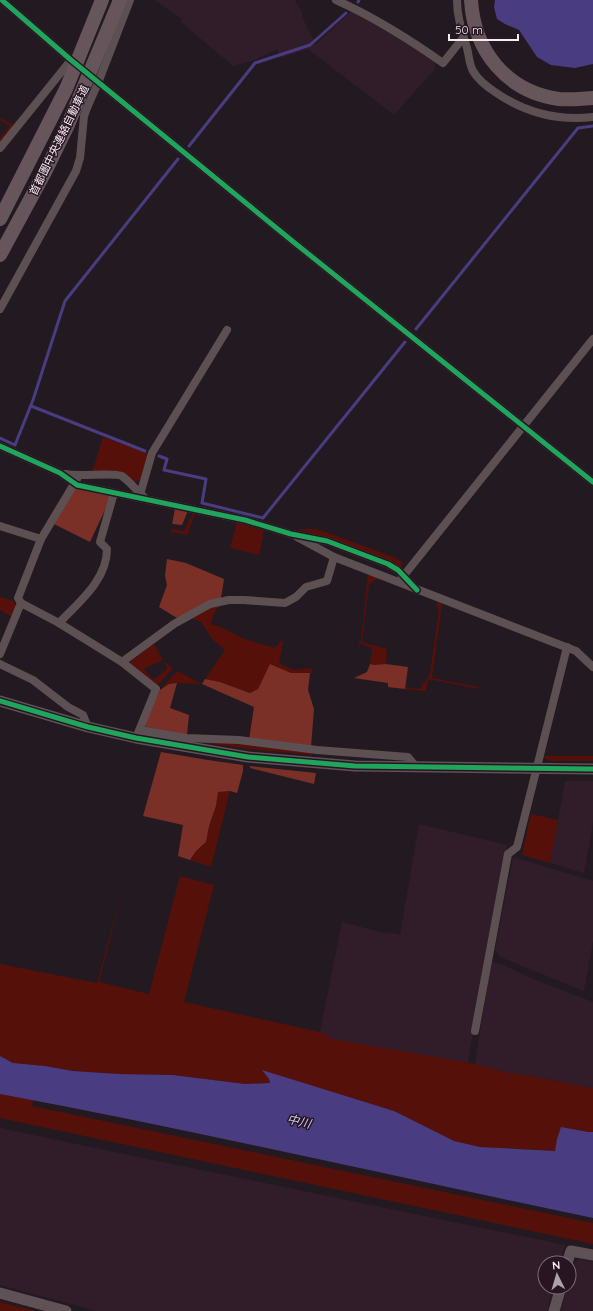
<svg xmlns="http://www.w3.org/2000/svg" width="593" height="1311" viewBox="0 0 593 1311" font-family="Quicksand,'Noto Sans JP',sans-serif">
  <style>
    .built { fill: #311c2a }
    .green { fill: #55100a }
    .forest { fill: #7a3026 }
    .water { fill: #493c81 }
    .lines { fill: none; stroke-linecap: round; stroke-linejoin: round }
    .stream { stroke: #493c81; stroke-width: 3 }
    .street { stroke: #5d5053; stroke-width: 8 }
    .secondary { stroke: #5f5156; stroke-width: 11 }
    .highway { stroke: #66565c; stroke-width: 14 }
    .highway-bridge { stroke: #66565c; stroke-width: 14 }
    .cycleway-casing { stroke: #271622; stroke-width: 8 }
    .cycleway { stroke: #20a55d; stroke-width: 5 }
    .labels { text-anchor: middle; dominant-baseline: central; stroke-width: 3; stroke-linejoin: round; paint-order: stroke }
    .street-label { font-size: 11px; fill: #f8ebf3; stroke: #271622 }
    .water-label { font-size: 12px; font-style: italic; fill: #cecbf7; stroke: #271622 }
  </style>
  <rect width="100%" height="100%" fill="#231a21"/>
  <g class="built">
    <path d="M154,0H295L302,12V17L316,44L353,10L387,29L435,61V69L394,115L308,49L280,58L277,49L255,60L233,66L181,22L182,19Z"/>
    <path d="M565,781H593V822L584,873L550,863Z"/>
    <path d="M419,824L507,845L485,958L468,1063L333,1039L320,1032L342,922L388,934L389,932L400,935Z"/>
    <path d="M513,857L593,881V941L584,991L500,957L495,950Z"/>
    <path d="M491,962L504,965L533,979L593,1002V1088L520,1074H513L475,1064Z"/>
    <path d="M0,1128L124,1154L565,1245L560,1263H545V1287H553L547,1311H97L0,1285Z"/>
    <path d="M580,1259L593,1262V1311H561L567,1287H569V1281L574,1263Z"/>
  </g>
  <g class="green">
    <path d="M0,118L14,125L0,143V138L10,126L0,120Z"/>
    <path d="M103,437L148,453L140,480L135,482L120,471L92,473Z"/>
    <path d="M193,513L195,514L187,535L171,532V529L184,531Z"/>
    <path d="M237,522L264,531L259,555L230,548Z"/>
    <path d="M296,529H315L326,532L396,558L404,564L400,567L331,539Z"/>
    <path d="M368,574L378,578L369,584L362,642L387,649L386,664L374,665L370,664L372,648L359,643V641H361Z"/>
    <path d="M0,597L14,601L16,609L12,617L0,610Z"/>
    <path d="M437,601L442,603L432,678L479,687V689L428,679L426,691L405,689L406,687L420,689L430,674L439,609L437,607Z"/>
    <path d="M221,604L214,613L211,624L223,628L244,639L275,648L281,641H283L279,663L293,670L312,668V673H291L270,665L258,689L250,693L220,682L205,679L225,650L213,640L201,622L192,618L206,610Z"/>
    <path d="M154,644L163,660L144,669L153,680L167,669L165,662L173,668L157,686L130,665V662Z"/>
    <path d="M177,671L202,684L177,683L169,684L160,690Z"/>
    <path d="M207,740L313,751L312,755L248,749L206,743Z"/>
    <path d="M543,756H593V761H551L546,759Z"/>
    <path d="M230,791L211,867L190,860L196,851L206,842L209,826L216,806L218,792Z"/>
    <path d="M531,814L558,820L550,863L522,855Z"/>
    <path d="M180,876L214,885L184,1002L320,1032L333,1039L475,1064L513,1074H520L593,1088V1132L557,1139L556,1151L480,1147L454,1141L394,1111L263,1071L269,1079L270,1083L245,1084L173,1075L119,1074L73,1071L45,1066L13,1063L0,1056V964L97,983L126,877L99,982L149,994Z"/>
    <path d="M0,1094L33,1100L32,1106L593,1223V1244L0,1118Z"/>
    <path d="M0,1302L35,1311H0Z"/>
  </g>
  <g class="forest">
    <path d="M79,488L108,493L111,497L90,542L54,524L75,489Z"/>
    <path d="M175,509L186,511L187,513L182,525L172,524Z"/>
    <path d="M167,559L186,563L224,579L221,598L177,618L159,607L167,585L165,576Z"/>
    <path d="M270,664L291,673H310L308,690L314,709L311,747L249,740L254,707L202,684L205,679L220,682L250,693L258,689Z"/>
    <path d="M370,664L374,665L386,664L408,667L405,689L388,687V683L354,678L367,672Z"/>
    <path d="M177,683L170,708L189,715L187,735L146,727L145,723L160,690L169,684Z"/>
    <path d="M161,752L208,760L243,765V771L237,793L230,791L218,792L216,806L209,826L206,842L196,851L190,860L178,856L183,825L143,816Z"/>
    <path d="M250,766L316,773L314,784L250,768Z"/>
  </g>
  <g class="water">
    <path d="M495,0H593V64L575,68L551,65L537,57L519,30L505,24L497,19L494,7Z"/>
    <path d="M0,1056L13,1063L45,1066L73,1071L119,1074L173,1075L245,1084L270,1083L269,1079L262,1070L394,1111L454,1141L480,1147L555,1151L557,1139L561,1127L588,1132H593V1218C395,1177 199,1131 0,1094Z"/>
  </g>
  <g class="lines">
    <g class="stream">
      <path d="M358,2L359,0"/>
      <path d="M189,146L255,63L310,45L346,13"/>
      <path d="M416,329L578,128L593,126"/>
      <path d="M31,406L145,451"/>
      <path d="M0,438L15,445L33,400L65,301L178,159"/>
      <path d="M159,456L167,459L164,470L206,479L202,503L263,518L405,342"/>
    </g>
    <g class="street">
      <path d="M2,0L71,60L296,244L593,482"/>
      <path d="M336,0C374,17 409,39 443,63L463,38"/>
      <path d="M457,0C457,17 462,31 467,48C469,55 469,64 473,71C478,80 486,86 495,92C524,112 558,121 593,117"/>
      <path d="M0,148L71,60"/>
      <path d="M0,309L76,171L80,158L84,116L87,108L98,83L130,0"/>
      <path d="M0,446L60,473L77,485L245,520L291,534L327,541L388,564L398,570L417,590"/>
      <path d="M65,474C78,477 115,472 122,476C130,482 136,490 143,496"/>
      <path d="M139,498L152,453L227,330"/>
      <path d="M0,526L41,539L18,598L21,603L0,654"/>
      <path d="M297,537L334,557L576,651L593,667"/>
      <path d="M41,539L77,479"/>
      <path d="M401,579L593,339"/>
      <path d="M21,603L59,623L122,662L156,689L138,733"/>
      <path d="M59,623C79,602 107,580 107,549L100,542L114,493"/>
      <path d="M122,662L174,624L210,604L229,600H244L285,603L296,597L306,587L327,581L334,557"/>
      <path d="M0,664L33,680L68,707L83,715L88,727"/>
      <path d="M140,730L186,738L239,740L317,750L408,757L417,768"/>
      <path d="M475,1031L508,854L517,847L567,647"/>
    </g>
    <g class="secondary">
      <path d="M0,701L88,727L136,738L248,757L355,766L593,769"/>
      <path d="M567,1263L571,1251L593,1255"/>
      <path d="M0,1293L66,1311"/>
      <path d="M554,1311L561,1287"/>
    </g>
    <path class="highway" d="M471,0C474,51 507,92 559,99C570,100 582,99 593,98"/>
    <g class="highway-bridge">
      <path d="M0,219L66,89L102,0"/>
      <path d="M0,255L45,172L67,127L120,0"/>
    </g>
    <g class="cycleway-casing">
      <g id="cycleway">
        <path d="M2,0L71,60L296,244L593,482"/>
        <path d="M0,446L60,473L77,485L245,520L291,534L327,541L388,564L398,570L417,590"/>
        <path d="M0,701L88,727L136,738L248,757L355,766L593,769"/>
      </g>
    </g>
    <use href="#cycleway" class="cycleway"/>
  </g>
  <g class="labels">
    <g class="street-label">
      <text transform="translate(59 140) rotate(-64)">首都圏中央連絡自動車道</text>
    </g>
    <g class="water-label">
      <text transform="translate(299 1121) rotate(13)">中川</text>
    </g>
  </g>
  <g transform="translate(557 1275) rotate(355)"><circle r="19" fill="#271622" stroke="#7b6b76"/>
  <path d="M0-3L7 15L0 10L-7 15Z" fill="#ada2aa"/>
  <text y="-6" font-size="11" font-weight="bold" text-anchor="middle" fill="#f8ebf3">N</text>
  </g>
  <path d="M449 34v6h69v-6" fill="none" stroke="#f8ebf3" stroke-width="2"/>
  <text x="455" y="34" font-size="12" fill="#f8ebf3" stroke="#271622" stroke-width="3" paint-order="stroke">50 m</text>
</svg>
